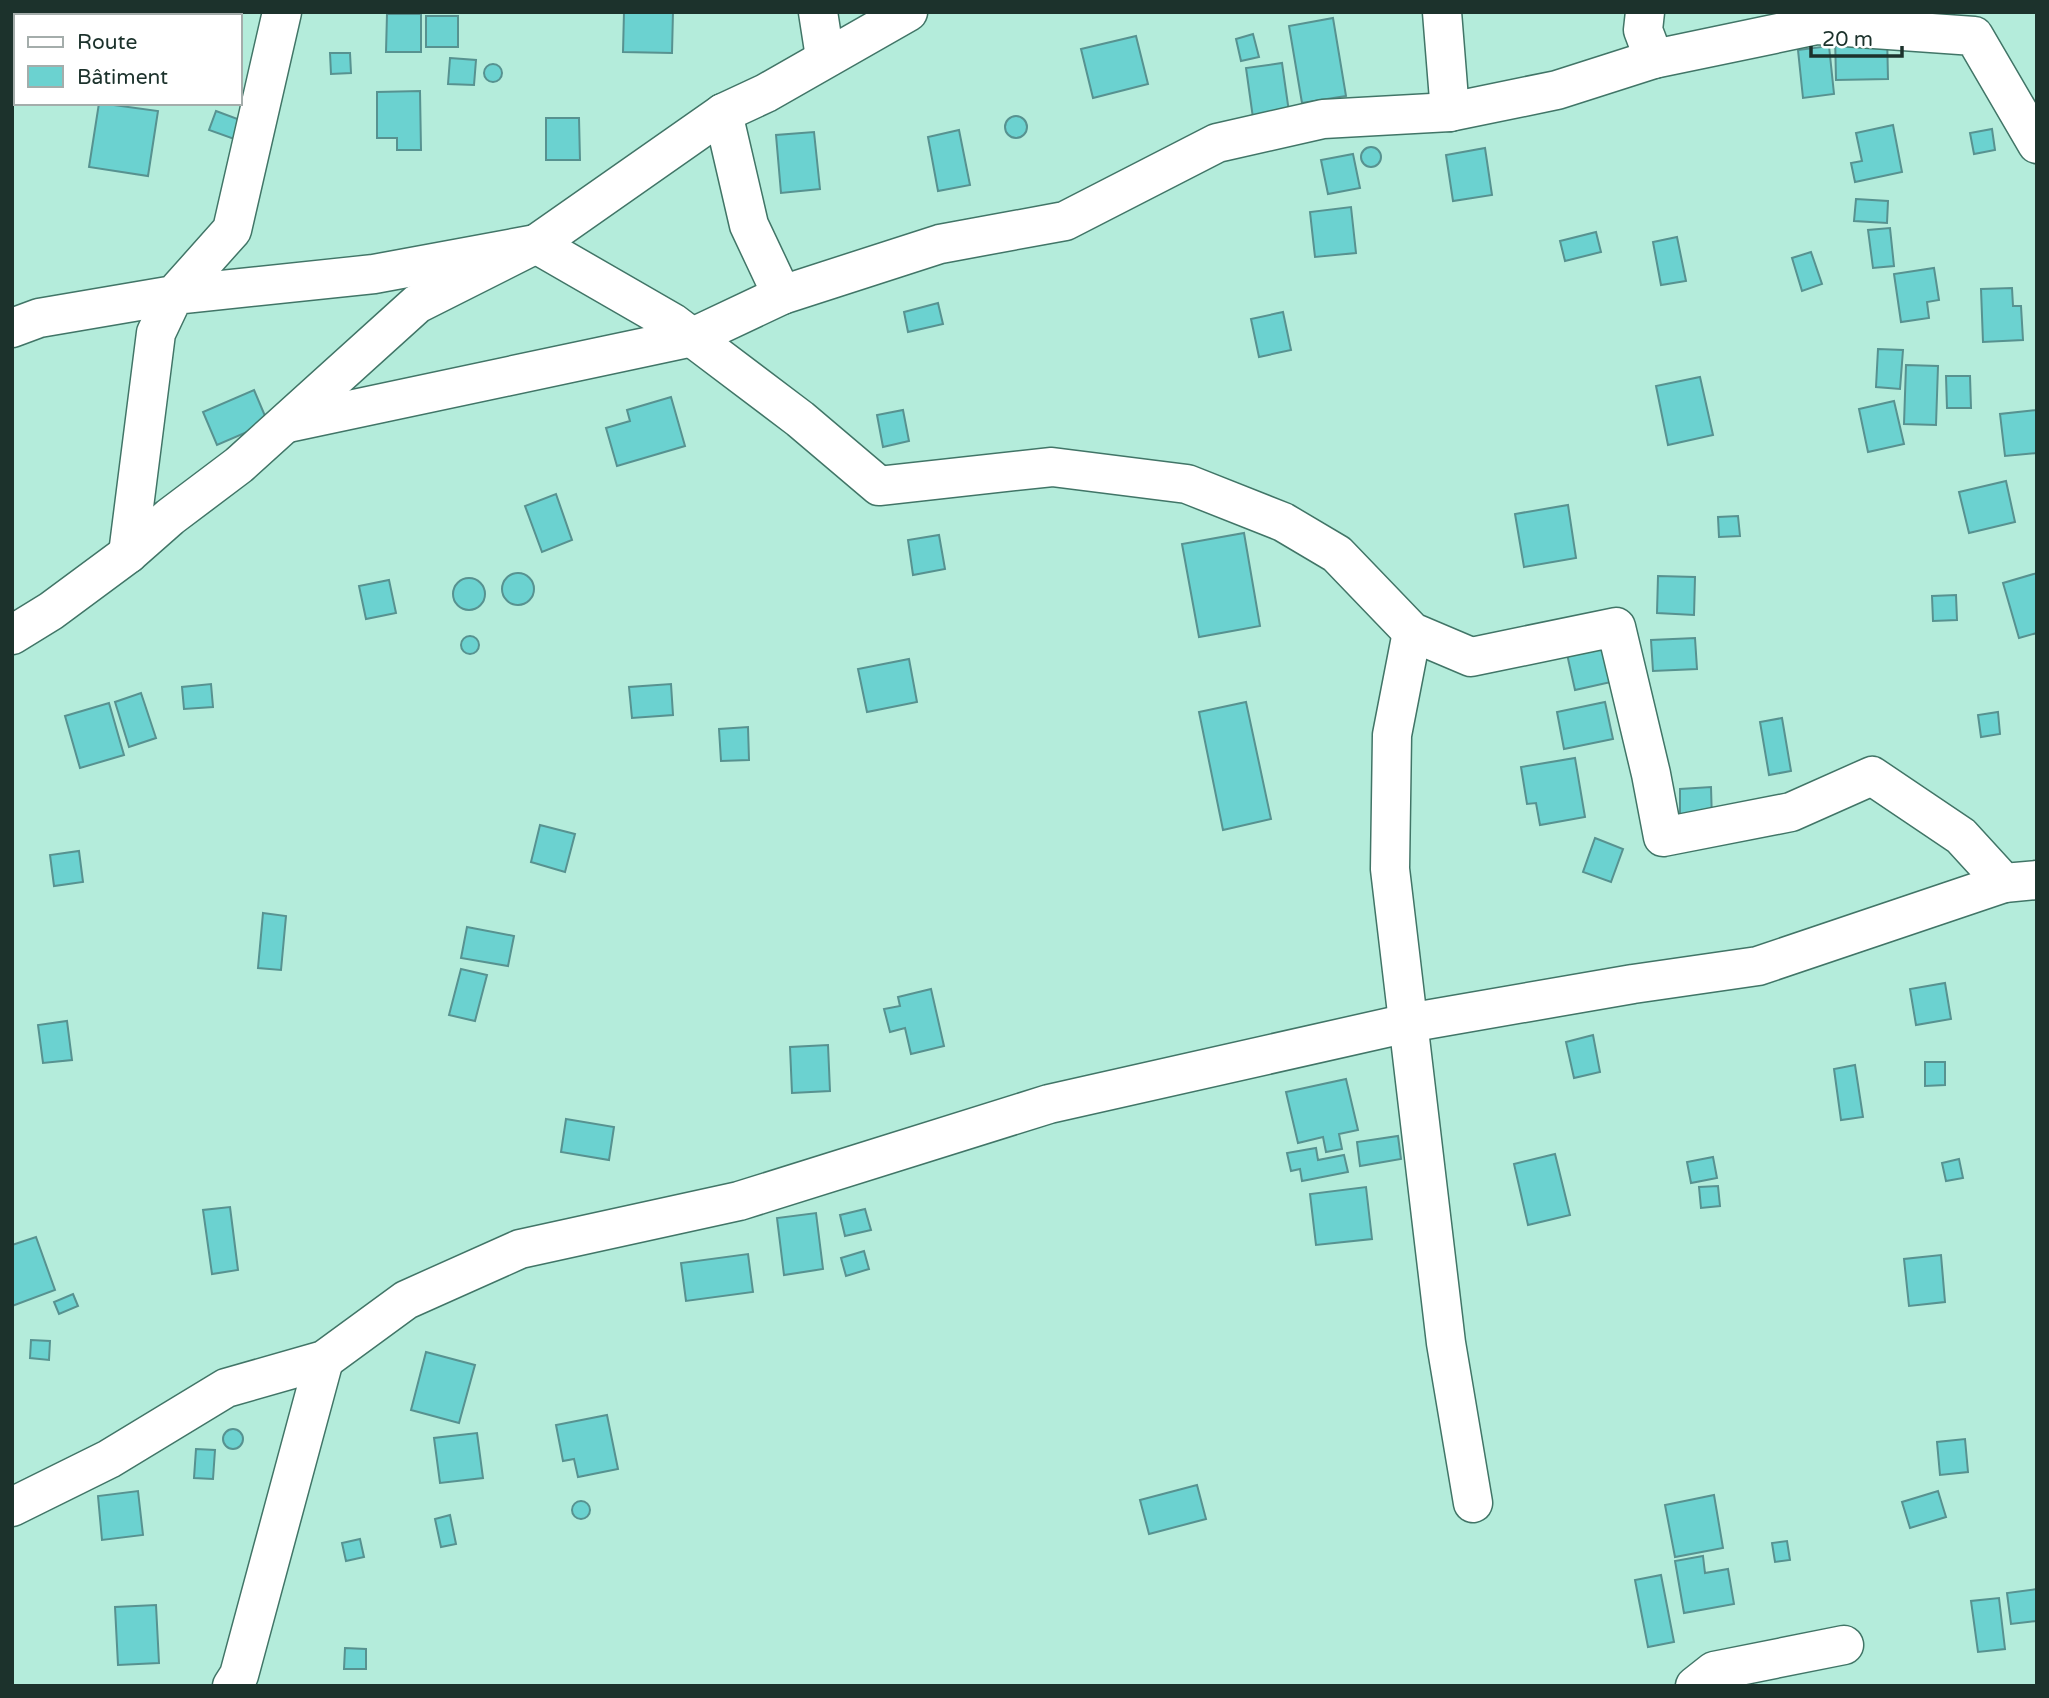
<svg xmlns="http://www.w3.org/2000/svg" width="2049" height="1698" viewBox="0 0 2049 1698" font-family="'Varela Round',sans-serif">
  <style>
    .building { fill: #6bd2d0; stroke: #579290; stroke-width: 2 }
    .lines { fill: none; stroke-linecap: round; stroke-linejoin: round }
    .minor-casing { stroke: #417567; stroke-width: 41 }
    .minor { stroke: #fff; stroke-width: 38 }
  </style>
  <rect width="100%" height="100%" fill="#b4ecdb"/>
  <g class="building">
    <path d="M624,12H673L672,53L623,52Z"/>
    <path d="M387,14H421V52H386Z"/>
    <rect x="426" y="16" width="32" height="31"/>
    <path d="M1333,18L1346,96L1302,103L1289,26Z"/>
    <path d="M1887,33L1888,79L1836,80L1835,34Z"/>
    <path d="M1253,34L1259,57L1241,61L1236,39Z"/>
    <path d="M1136,36L1148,84L1093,98L1081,49Z"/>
    <path d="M1829,46L1834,94L1803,98L1798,50Z"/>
    <path d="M330,53H350L351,73L331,74Z"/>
    <path d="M450,58L476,60L474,85L448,84Z"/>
    <path d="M1282,63L1289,112L1253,118L1246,68Z"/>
    <circle cx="493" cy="73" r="9"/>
    <path d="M420,91L421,150H397V138H377V92Z"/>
    <path d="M99,103L158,111L148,176L89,167Z"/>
    <path d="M216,111L243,121L237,140L209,130Z"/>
    <circle cx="1016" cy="127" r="11"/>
    <path d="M546,118H579L580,160H546Z"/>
    <path d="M1893,125L1902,172L1855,182L1851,163L1862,161L1856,133Z"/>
    <path d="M1992,129L1995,150L1974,154L1970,133Z"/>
    <path d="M959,130L970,185L938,191L928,137Z"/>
    <path d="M814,132L820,189L781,193L776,135Z"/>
    <circle cx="1371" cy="157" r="10"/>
    <path d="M1485,148L1492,195L1453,201L1446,155Z"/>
    <path d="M1353,154L1360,188L1328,194L1321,160Z"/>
    <path d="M1856,199L1888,201L1887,223L1854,221Z"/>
    <path d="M1351,207L1356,253L1315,257L1310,212Z"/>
    <path d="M1890,228L1894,266L1873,268L1868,230Z"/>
    <path d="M1596,232L1601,252L1565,261L1560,241Z"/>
    <path d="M1677,237L1686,281L1661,285L1653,242Z"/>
    <path d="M1811,252L1822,284L1802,291L1792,258Z"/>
    <path d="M1934,268L1939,300L1927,302L1929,318L1901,322L1894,274Z"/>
    <path d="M2012,288L2013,306H2021L2023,340L1983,342L1981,289Z"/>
    <path d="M938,303L943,324L908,332L904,312Z"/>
    <path d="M1283,312L1291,350L1259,357L1251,319Z"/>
    <path d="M1878,349L1903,350L1900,389L1876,387Z"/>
    <path d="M1906,365L1938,366L1936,425L1904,424Z"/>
    <path d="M1946,376H1970L1971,408H1947Z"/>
    <path d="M1700,377L1713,435L1668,445L1656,386Z"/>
    <path d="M254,390L268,423L217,445L203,412Z"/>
    <path d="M671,397L685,446L617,466L606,428L630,421L627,410Z"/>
    <path d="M1894,401L1904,444L1868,452L1859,409Z"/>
    <path d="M903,410L909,441L883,447L877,415Z"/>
    <path d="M2037,410V453L2005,456L2000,414Z"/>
    <path d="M2006,481L2015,522L1969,533L1959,492Z"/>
    <path d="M556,494L572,540L542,552L525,506Z"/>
    <path d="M1568,505L1576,558L1524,567L1515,514Z"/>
    <path d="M1738,516L1740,536L1719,537L1718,517Z"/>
    <path d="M1244,533L1260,626L1199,637L1182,544Z"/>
    <path d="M939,535L945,569L913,575L908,540Z"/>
    <path d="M2037,573V633L2019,638L2003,583Z"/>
    <circle cx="518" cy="589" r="16"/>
    <path d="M1658,576L1695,577L1694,615L1657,613Z"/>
    <circle cx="469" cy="594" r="16"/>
    <path d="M389,580L396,613L366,619L359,586Z"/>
    <path d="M1956,595L1957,620L1933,621L1932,596Z"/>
    <circle cx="470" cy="645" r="9"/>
    <path d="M1695,638L1697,669L1653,671L1651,640Z"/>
    <path d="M1603,646L1611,682L1575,690L1567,654Z"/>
    <path d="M909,659L917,702L867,712L858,669Z"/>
    <path d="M211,684L213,707L184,709L182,687Z"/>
    <path d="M671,684L673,715L632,718L629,687Z"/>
    <path d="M141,693L156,738L129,747L115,702Z"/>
    <path d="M1246,702L1271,819L1223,830L1199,712Z"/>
    <path d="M1605,702L1613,739L1564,749L1557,712Z"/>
    <path d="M109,703L124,755L80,768L65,716Z"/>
    <path d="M1998,712L2000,734L1981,737L1978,715Z"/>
    <path d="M1782,718L1791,771L1769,775L1760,722Z"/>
    <path d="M748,727L749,760L721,761L719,729Z"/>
    <path d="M1575,758L1585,817L1540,825L1536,803L1527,804L1521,767Z"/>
    <path d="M1711,787L1712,821L1680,822V789Z"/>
    <path d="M540,825L575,834L565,872L531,862Z"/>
    <path d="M1595,838L1623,849L1611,882L1583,872Z"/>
    <path d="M79,851L83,882L54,886L50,855Z"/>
    <path d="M263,913L286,916L281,970L258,968Z"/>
    <path d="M467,927L514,936L508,966L461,958Z"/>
    <path d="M461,969L487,975L475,1021L449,1015Z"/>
    <path d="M1945,983L1951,1019L1916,1025L1910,989Z"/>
    <path d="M931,989L944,1046L911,1054L905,1028L890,1032L884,1009L900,1006L898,997Z"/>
    <path d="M67,1021L72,1060L43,1063L38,1025Z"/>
    <path d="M1593,1035L1600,1072L1574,1078L1566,1042Z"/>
    <path d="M828,1045L830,1091L792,1093L790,1047Z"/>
    <path d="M1925,1062H1945V1085L1925,1086Z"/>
    <path d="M1855,1065L1863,1117L1841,1120L1834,1069Z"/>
    <path d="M1346,1079L1358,1130L1339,1134L1342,1149L1326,1152L1323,1137L1298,1143L1286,1092Z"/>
    <path d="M566,1119L614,1127L609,1160L561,1152Z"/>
    <path d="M1398,1136L1401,1159L1360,1166L1357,1142Z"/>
    <path d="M1316,1148L1318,1160L1344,1155L1348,1172L1302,1181L1300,1169L1291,1171L1287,1153Z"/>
    <path d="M1555,1154L1570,1215L1528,1225L1514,1164Z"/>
    <path d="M1713,1157L1717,1178L1691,1183L1687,1162Z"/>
    <path d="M1959,1159L1963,1178L1946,1181L1942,1163Z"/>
    <path d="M1718,1186L1720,1206L1701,1208L1699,1187Z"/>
    <path d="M1366,1187L1372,1239L1316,1245L1310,1194Z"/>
    <path d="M230,1207L238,1270L212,1274L203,1210Z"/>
    <path d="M865,1209L871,1230L845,1236L840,1215Z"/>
    <path d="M816,1213L823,1269L784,1275L777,1218Z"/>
    <path d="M36,1237L55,1290L12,1306V1245Z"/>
    <path d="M864,1251L869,1269L846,1276L841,1258Z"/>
    <path d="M748,1254L753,1292L686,1301L681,1263Z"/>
    <path d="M1941,1255L1945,1302L1909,1306L1904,1259Z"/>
    <path d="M73,1294L78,1306L59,1314L54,1302Z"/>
    <path d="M31,1340L50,1341L49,1360L30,1358Z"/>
    <path d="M426,1352L475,1365L459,1423L411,1410Z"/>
    <path d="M607,1415L618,1469L578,1477L574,1459L563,1461L556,1425Z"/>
    <circle cx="233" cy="1439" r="10"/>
    <path d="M477,1433L483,1478L440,1483L434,1438Z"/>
    <path d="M1965,1439L1968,1472L1940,1475L1937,1442Z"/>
    <path d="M196,1449L215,1450L213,1479L194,1478Z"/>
    <path d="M1197,1485L1206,1519L1149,1534L1140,1500Z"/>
    <path d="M138,1491L143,1535L102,1540L98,1496Z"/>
    <path d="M1938,1491L1946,1517L1910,1528L1902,1502Z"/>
    <path d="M1714,1495L1723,1548L1675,1557L1665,1505Z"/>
    <circle cx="581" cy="1510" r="9"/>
    <path d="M450,1515L456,1544L441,1547L435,1519Z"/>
    <path d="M360,1539L364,1557L346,1561L342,1543Z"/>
    <path d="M1787,1541L1790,1560L1775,1562L1772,1543Z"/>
    <path d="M1703,1556L1705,1573L1728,1569L1734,1604L1684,1613L1675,1561Z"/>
    <path d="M1661,1575L1674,1642L1648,1647L1635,1580Z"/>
    <path d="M2037,1589V1621L2011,1624L2007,1593Z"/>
    <path d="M1999,1598L2005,1649L1978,1652L1971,1601Z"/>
    <path d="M156,1605L159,1663L118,1665L115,1607Z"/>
    <path d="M345,1648L366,1649V1669H344Z"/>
  </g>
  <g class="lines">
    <g class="minor-casing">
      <g id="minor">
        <path d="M818,12L825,57"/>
        <path d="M1442,12L1450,112"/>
        <path d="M1645,12L1643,30L1654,59L1817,25L1974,36L2037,144"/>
        <path d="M723,113L749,225L782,295L940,244L1065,221L1217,143L1323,119L1450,112L1557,90L1654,59"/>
        <path d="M12,328L39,318L174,295L232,230L282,12"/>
        <path d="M288,423L693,337L782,295"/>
        <path d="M128,554L156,333L174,295L374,274L536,244L673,323L800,419L879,486L1052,467L1187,484L1283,522L1337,554L1412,632L1471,657L1616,627L1651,774L1663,837L1791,812L1872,776L1961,836L2004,883L2037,880"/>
        <path d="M1412,632L1392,735L1390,869L1446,1343L1473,1503"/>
        <path d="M12,635L51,611L128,554L170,517L239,465L417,304L536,244L723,113L766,93L908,12"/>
        <path d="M12,1507L109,1459L226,1388L324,1360L406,1300L520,1249L739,1201L1049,1104L1408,1023L1633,984L1758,966L2004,883"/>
        <path d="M232,1686L239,1675L324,1360"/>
        <path d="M1695,1686L1714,1671L1844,1645"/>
      </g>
    </g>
    <use href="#minor" class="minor"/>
  </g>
  <rect width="2049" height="1698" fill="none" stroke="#1c322c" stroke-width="28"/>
  <rect x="14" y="14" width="228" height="91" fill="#ffffff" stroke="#a4adab" stroke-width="2"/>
  <rect x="28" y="37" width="35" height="10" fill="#ffffff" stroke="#a4adab" stroke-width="2"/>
  <text x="77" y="49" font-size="21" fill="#1c322c">Route</text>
  <rect x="28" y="66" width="35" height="21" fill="#6bd2d0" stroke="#a4adab" stroke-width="2"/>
  <text x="77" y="84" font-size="21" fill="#1c322c">Bâtiment</text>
  <path d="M1811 46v10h91v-10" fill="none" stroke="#1c322c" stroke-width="3.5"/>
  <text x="1822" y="46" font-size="21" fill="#1c322c" stroke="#ffffff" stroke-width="5" paint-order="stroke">20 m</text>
</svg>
